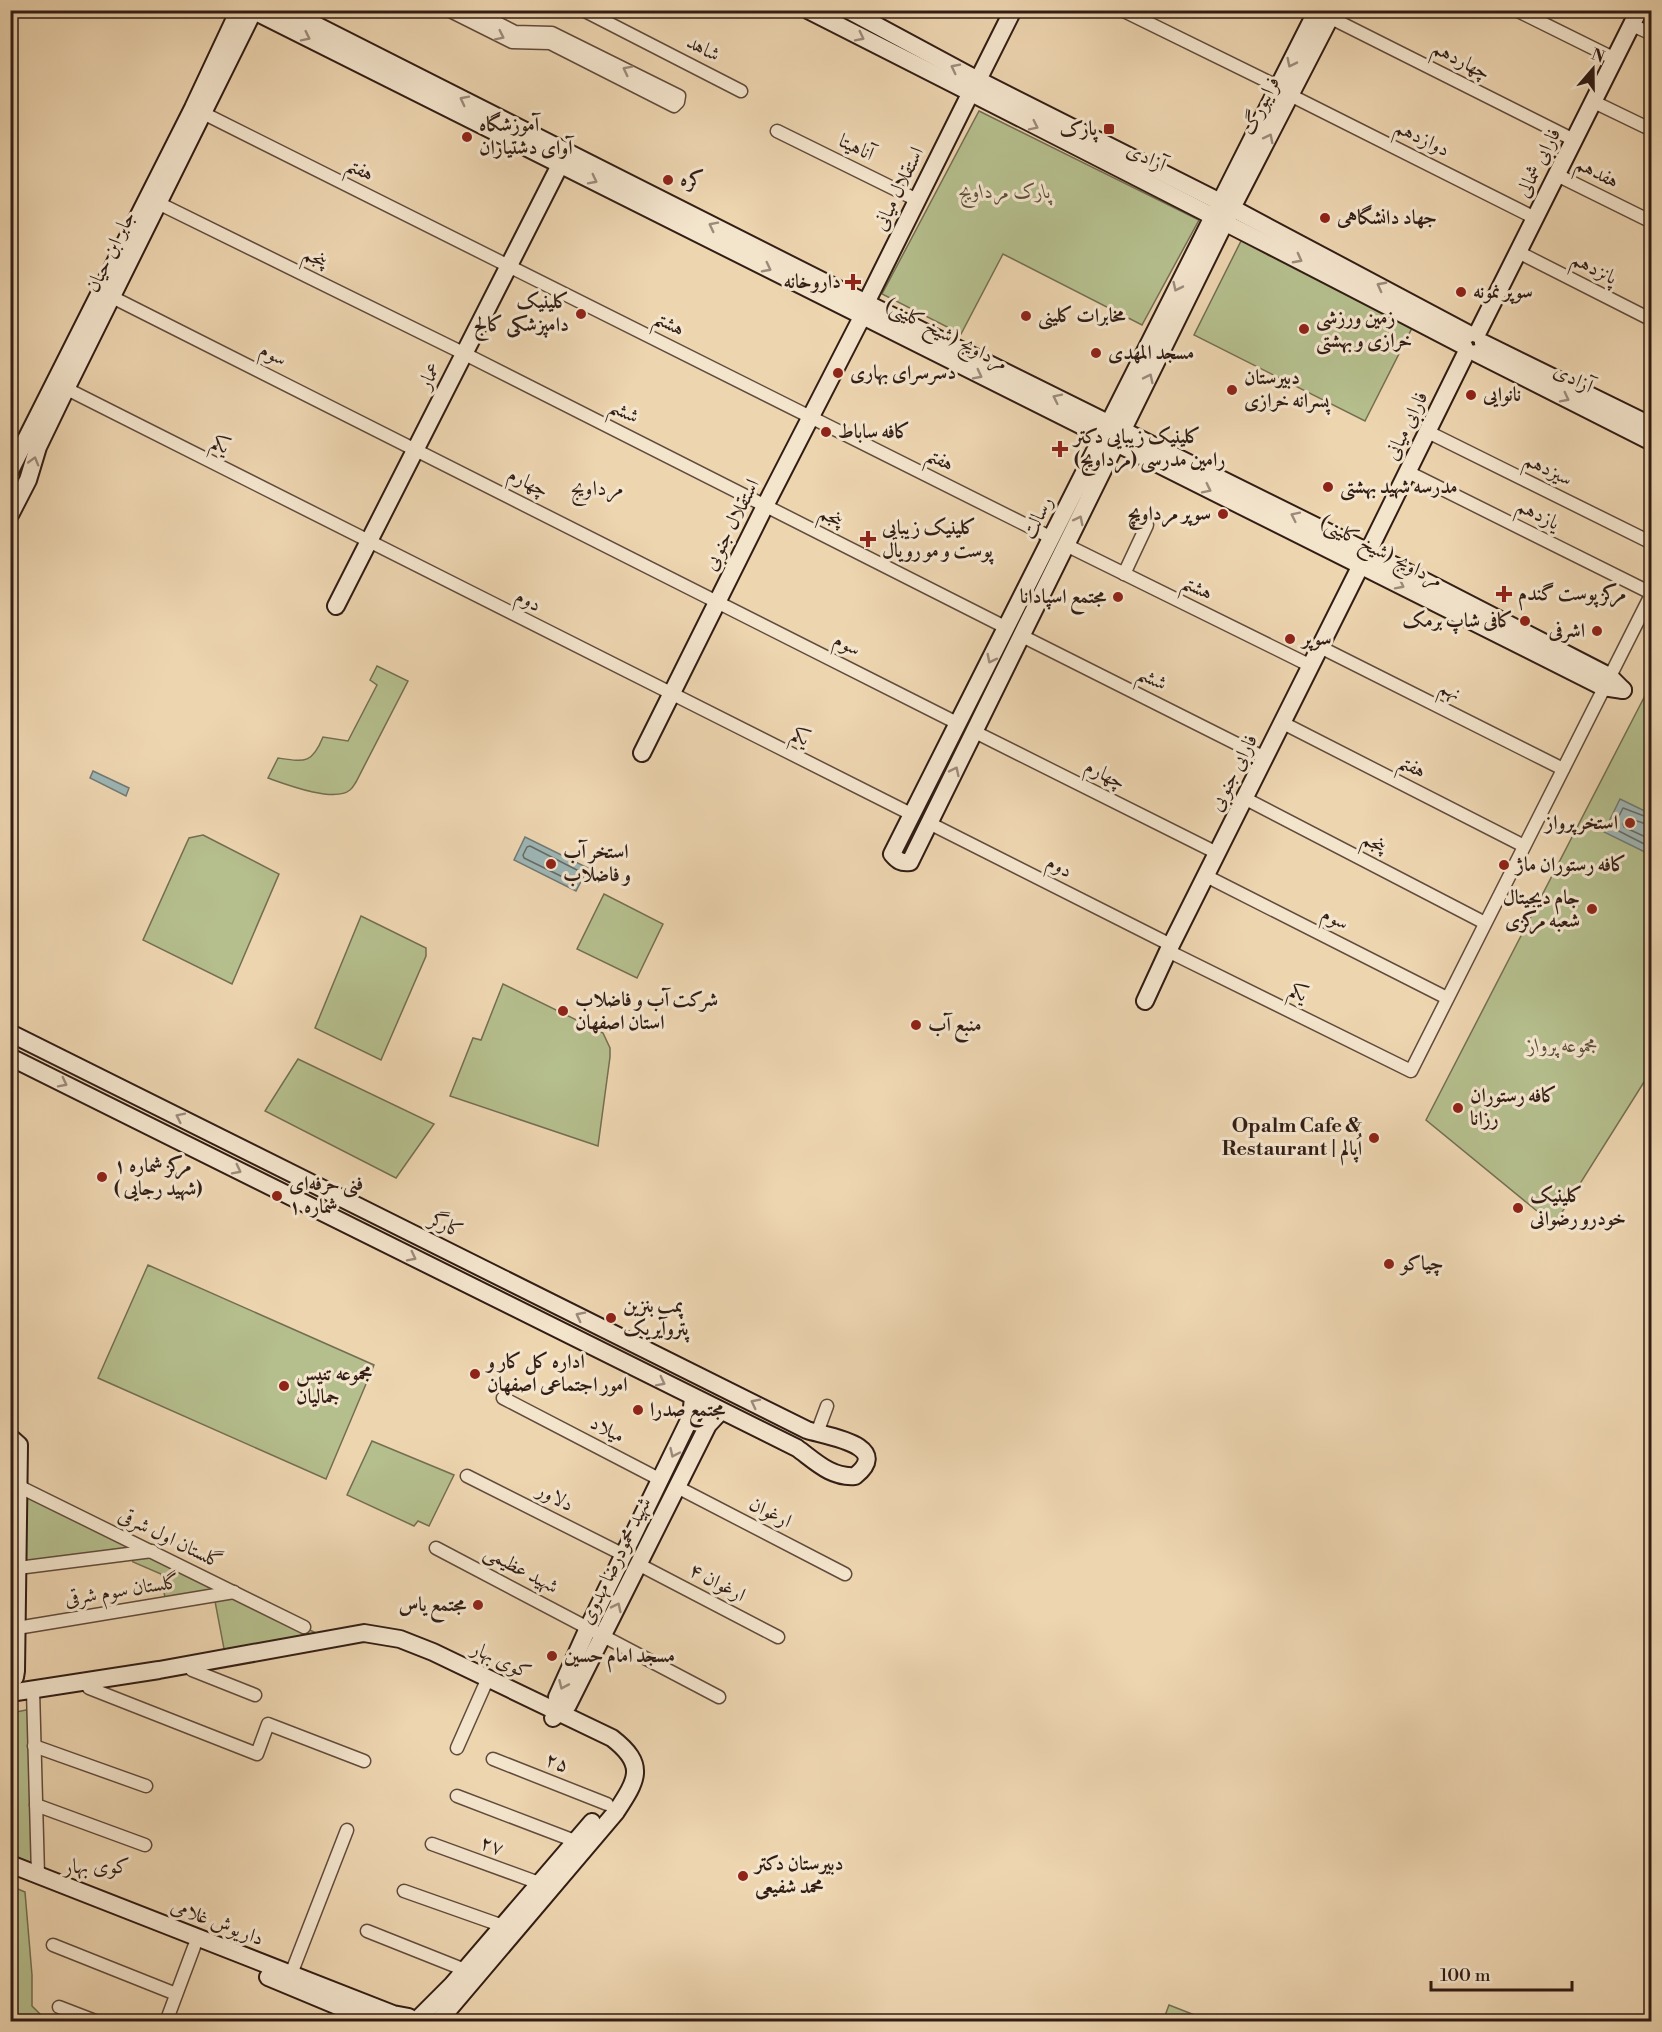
<svg xmlns="http://www.w3.org/2000/svg" width="1662" height="2032" viewBox="0 0 1662 2032" font-family="'Libre Bodoni',Amiri,serif">
  <style>
    .green { fill: #b5be8d; stroke: #746e51; stroke-width: 1.5 }
    .water { fill: #9db6b5; stroke: #727975; stroke-width: 1.5 }
    .lines { fill: none; stroke-linecap: round; stroke-linejoin: round }
    .shore { stroke: #686a65; stroke-width: 1.5 }
    .street-casing { stroke: #614b3c; stroke-width: 15 }
    .secondary-casing { stroke: #321d15; stroke-width: 20 }
    .street { stroke: #f3e4cc; stroke-width: 12 }
    .secondary { stroke: #f3e4cc; stroke-width: 16 }
    .oneway { stroke: #9c8a7a }
    .poi-dot { fill: #8f2418; stroke: #f3e4cc; stroke-width: 2 }
    .labels { text-anchor: middle; dominant-baseline: central; stroke-width: 6; stroke-linejoin: round; paint-order: stroke }
    .street-label { font-size: 20px; fill: #321d15; stroke: #f3e4cc }
    .poi-label { font-size: 20px; font-weight: bold; fill: #321d15; stroke: #f3e4cc; text-anchor: start }
    .park-label { font-size: 20px; font-style: italic; fill: #594d39; stroke: #f3e4cc }
    .neighbourhood-label { font-size: 21px; fill: #321d15; stroke: #f3e4cc }
  </style>
  <rect width="100%" height="100%" fill="#edd5b0"/>
  <filter id="stains"><feTurbulence type="fractalNoise" baseFrequency=".00333" numOctaves="4"/><feColorMatrix values="0 0 0 0 .2 0 0 0 0 .09 0 0 0 0 .02 0 0 0 .5 -.17"/></filter>
  <radialGradient id="worn" r=".72"><stop offset=".6" stop-color="#630" stop-opacity="0"/><stop offset="1" stop-color="#630" stop-opacity=".3"/></radialGradient>
  <g class="green">
    <path d="M979,111L1199,220L1142,325L1003,254L961,334L882,294Z"/>
    <path d="M1243,237L1414,324L1365,421L1194,335Z"/>
    <path d="M377,666L408,681L356,782C354,785 353,788 350,790C334,803 285,784 268,778L278,758C305,762 312,764 323,737L348,741L377,685L370,680Z"/>
    <path d="M1651,684V1071L1554,1225L1426,1120Z"/>
    <path d="M203,835L279,874L232,984L143,940L189,838Z"/>
    <path d="M604,894L663,924L637,978L577,949Z"/>
    <path d="M361,916L426,948V956L381,1060L315,1028Z"/>
    <path d="M503,984L603,1033L610,1048V1057L598,1146L450,1096L473,1038L481,1040Z"/>
    <path d="M298,1059L434,1124L396,1178L265,1111Z"/>
    <path d="M148,1265L374,1365L326,1479L98,1378Z"/>
    <path d="M372,1441L454,1475L429,1526L418,1521L414,1526L347,1495Z"/>
    <path d="M18,1486L322,1636L225,1654L214,1596L166,1604L161,1574L133,1562L130,1557L18,1568Z"/>
    <path d="M31,1709L34,1864L11,1854V1713Z"/>
    <path d="M11,1886L25,1892L32,1975V2006L47,2021H11Z"/>
    <path d="M1169,2005L1210,2021H1163Z"/>
  </g>
  <g class="water">
    <path d="M93,771L129,788L126,796L90,778Z"/>
    <path d="M1620,799L1651,814V855L1604,832Z"/>
    <path d="M525,837L588,868L576,891L514,860Z"/>
  </g>
  <g class="lines">
    <g class="shore">
      <path d="M1652,819L1623,808L1613,828L1652,848"/>
      <path d="M1652,826L1628,818L1623,824L1624,827L1652,840"/>
      <path d="M530,846L577,870L578,873L575,880L571,881L524,858L523,855L527,847Z"/>
    </g>
    <g class="street-casing">
      <g id="street">
        <path d="M448,10L512,42L550,43L674,106L678,102L679,96L552,33L515,32L472,10"/>
        <path d="M583,10L741,91"/>
        <path d="M1122,10L1279,87"/>
        <path d="M1516,10L1615,59"/>
        <path d="M1331,18L1574,140"/>
        <path d="M1632,25L1652,34"/>
        <path d="M1290,95L1535,218"/>
        <path d="M1594,102L1652,130"/>
        <path d="M197,110L1052,538"/>
        <path d="M777,131L917,200"/>
        <path d="M1557,175L1652,222"/>
        <path d="M152,200L465,354L1007,628"/>
        <path d="M1518,252L1652,320"/>
        <path d="M112,297L959,724"/>
        <path d="M59,385L913,815"/>
        <path d="M1428,432L1652,543"/>
        <path d="M1408,472L1651,593"/>
        <path d="M1066,545L1311,666"/>
        <path d="M1124,574L1147,525"/>
        <path d="M1022,636L1265,758"/>
        <path d="M1320,647L1563,769"/>
        <path d="M1283,723L1524,846"/>
        <path d="M975,732L1217,853"/>
        <path d="M1244,798L1485,923"/>
        <path d="M929,823L1171,945"/>
        <path d="M1206,876L1447,998"/>
        <path d="M1168,951L1411,1071L1652,593"/>
        <path d="M503,1398L661,1480"/>
        <path d="M817,1433L827,1406"/>
        <path d="M467,1476L624,1555"/>
        <path d="M18,1486L304,1627"/>
        <path d="M677,1487L845,1574"/>
        <path d="M436,1548L719,1697"/>
        <path d="M638,1564L778,1637"/>
        <path d="M18,1568L152,1551"/>
        <path d="M17,1628L234,1592"/>
        <path d="M192,1670L255,1695"/>
        <path d="M87,1681L89,1688L257,1754L268,1724L364,1761"/>
        <path d="M33,1690L38,1875"/>
        <path d="M34,1746L146,1786"/>
        <path d="M457,1748L488,1678"/>
        <path d="M493,1759L607,1804"/>
        <path d="M457,1796L575,1841"/>
        <path d="M36,1805L145,1845"/>
        <path d="M432,1844L539,1883"/>
        <path d="M404,1891L503,1926"/>
        <path d="M367,1931L465,1970"/>
        <path d="M53,1945L176,1994"/>
        <path d="M291,1974L347,1830"/>
        <path d="M59,2007L98,2022"/>
        <path d="M166,2022L194,1947"/>
      </g>
    </g>
    <g class="secondary-casing">
      <g id="secondary">
        <path d="M252,10L1603,687L1623,690"/>
        <path d="M286,10L866,303L1368,552L1609,676L1623,690"/>
        <path d="M808,10C1027,121 1246,232 1464,346"/>
        <path d="M848,10L978,80L1232,208L1469,334"/>
        <path d="M1317,10L892,854C898,861 901,863 910,862L1232,208L1334,10"/>
        <path d="M978,80L1013,10"/>
        <path d="M866,303L970,94"/>
        <path d="M1477,334L1639,10"/>
        <path d="M1483,343L1652,426"/>
        <path d="M1476,353L1652,442"/>
        <path d="M10,471L193,108L239,10"/>
        <path d="M10,515L28,480L38,447L66,389L254,10"/>
        <path d="M1368,552L1467,351"/>
        <path d="M336,606L561,163"/>
        <path d="M642,753L765,506L862,317"/>
        <path d="M1145,1001L1168,951L1361,565"/>
        <path d="M10,1033L807,1430C825,1436 894,1445 855,1476C831,1478 815,1461 797,1448L10,1057"/>
        <path d="M10,1437L19,1445L16,1671L15,1677L10,1682"/>
        <path d="M10,1693L159,1670L364,1633L400,1639L433,1652L612,1738C647,1765 637,1780 616,1812L438,2022"/>
        <path d="M558,1711L557,1697L588,1628L691,1416L693,1398"/>
        <path d="M553,1718L568,1705L708,1425L721,1411"/>
        <path d="M10,1864L393,2014L409,2017"/>
        <path d="M268,1977L376,2022"/>
        <path d="M420,2017L452,1985L592,1822"/>
      </g>
    </g>
    <use href="#street" class="street"/>
    <use href="#secondary" class="secondary"/>
  </g>
  <defs><path id="oneway-chevron" d="M-2-3.5L2.5 0L-2 3.5" fill="none" stroke-width="1.6" stroke-linecap="round" stroke-linejoin="round" transform="scale(1.5)"/></defs>
  <g class="oneway">
    <use href="#oneway-chevron" transform="translate(500 36) rotate(26)"/>
    <use href="#oneway-chevron" transform="translate(306 37) rotate(26)"/>
    <use href="#oneway-chevron" transform="translate(860 37) rotate(27)"/>
    <use href="#oneway-chevron" transform="translate(1291 63) rotate(116)"/>
    <use href="#oneway-chevron" transform="translate(955 68) rotate(-153)"/>
    <use href="#oneway-chevron" transform="translate(627 70) rotate(-153)"/>
    <use href="#oneway-chevron" transform="translate(464 100) rotate(-153)"/>
    <use href="#oneway-chevron" transform="translate(1034 126) rotate(26)"/>
    <use href="#oneway-chevron" transform="translate(1269 138) rotate(-63)"/>
    <use href="#oneway-chevron" transform="translate(593 180) rotate(27)"/>
    <use href="#oneway-chevron" transform="translate(713 226) rotate(-153)"/>
    <use href="#oneway-chevron" transform="translate(1298 259) rotate(28)"/>
    <use href="#oneway-chevron" transform="translate(767 268) rotate(27)"/>
    <use href="#oneway-chevron" transform="translate(1381 286) rotate(-152)"/>
    <use href="#oneway-chevron" transform="translate(1177 287) rotate(116)"/>
    <use href="#oneway-chevron" transform="translate(978 375) rotate(27)"/>
    <use href="#oneway-chevron" transform="translate(1149 378) rotate(-64)"/>
    <use href="#oneway-chevron" transform="translate(1057 398) rotate(-154)"/>
    <use href="#oneway-chevron" transform="translate(1565 398) rotate(27)"/>
    <use href="#oneway-chevron" transform="translate(34 461) rotate(-74)"/>
    <use href="#oneway-chevron" transform="translate(1207 489) rotate(26)"/>
    <use href="#oneway-chevron" transform="translate(1295 516) rotate(-154)"/>
    <use href="#oneway-chevron" transform="translate(1079 520) rotate(-63)"/>
    <use href="#oneway-chevron" transform="translate(1400 585) rotate(27)"/>
    <use href="#oneway-chevron" transform="translate(991 659) rotate(117)"/>
    <use href="#oneway-chevron" transform="translate(955 771) rotate(-64)"/>
    <use href="#oneway-chevron" transform="translate(63 1083) rotate(27)"/>
    <use href="#oneway-chevron" transform="translate(180 1117) rotate(-154)"/>
    <use href="#oneway-chevron" transform="translate(237 1170) rotate(27)"/>
    <use href="#oneway-chevron" transform="translate(412 1257) rotate(27)"/>
    <use href="#oneway-chevron" transform="translate(580 1316) rotate(-153)"/>
    <use href="#oneway-chevron" transform="translate(661 1382) rotate(27)"/>
    <use href="#oneway-chevron" transform="translate(755 1403) rotate(-153)"/>
    <use href="#oneway-chevron" transform="translate(674 1453) rotate(115)"/>
    <use href="#oneway-chevron" transform="translate(617 1607) rotate(-64)"/>
    <use href="#oneway-chevron" transform="translate(563 1685) rotate(114)"/>
  </g>
  <g class="poi-dot">
    <rect x="1103" y="123" width="12" height="12" rx="3"/>
    <circle cx="467" cy="137" r="6"/>
    <circle cx="668" cy="180" r="6"/>
    <circle cx="1325" cy="218" r="6"/>
    <path d="M850 273h6v6h6v6h-6v6h-6v-6h-6v-6h6z"/>
    <circle cx="1461" cy="292" r="6"/>
    <circle cx="581" cy="314" r="6"/>
    <circle cx="1026" cy="316" r="6"/>
    <circle cx="1304" cy="329" r="6"/>
    <circle cx="1096" cy="353" r="6"/>
    <circle cx="838" cy="373" r="6"/>
    <circle cx="1232" cy="390" r="6"/>
    <circle cx="1471" cy="395" r="6"/>
    <circle cx="826" cy="432" r="6"/>
    <path d="M1057 440h6v6h6v6h-6v6h-6v-6h-6v-6h6z"/>
    <circle cx="1328" cy="487" r="6"/>
    <circle cx="1223" cy="514" r="6"/>
    <path d="M865 530h6v6h6v6h-6v6h-6v-6h-6v-6h6z"/>
    <path d="M1501 585h6v6h6v6h-6v6h-6v-6h-6v-6h6z"/>
    <circle cx="1118" cy="597" r="6"/>
    <circle cx="1525" cy="621" r="6"/>
    <circle cx="1597" cy="631" r="6"/>
    <circle cx="1290" cy="639" r="6"/>
    <circle cx="1630" cy="823" r="6"/>
    <circle cx="551" cy="864" r="6"/>
    <circle cx="1504" cy="865" r="6"/>
    <circle cx="1592" cy="909" r="6"/>
    <circle cx="563" cy="1011" r="6"/>
    <circle cx="916" cy="1025" r="6"/>
    <circle cx="1458" cy="1108" r="6"/>
    <circle cx="1374" cy="1138" r="6"/>
    <circle cx="102" cy="1177" r="6"/>
    <circle cx="277" cy="1196" r="6"/>
    <circle cx="1518" cy="1208" r="6"/>
    <circle cx="1389" cy="1264" r="6"/>
    <circle cx="611" cy="1318" r="6"/>
    <circle cx="475" cy="1374" r="6"/>
    <circle cx="284" cy="1386" r="6"/>
    <circle cx="638" cy="1410" r="6"/>
    <circle cx="478" cy="1605" r="6"/>
    <circle cx="552" cy="1656" r="6"/>
    <circle cx="743" cy="1876" r="6"/>
  </g>
  <g class="labels">
    <g class="street-label">
      <text transform="translate(703 49) rotate(27)">شاهد</text>
      <text transform="translate(1461 61) rotate(27)">چهاردهم</text>
      <text transform="translate(1261 106) rotate(-63)">فرایبورگ</text>
      <text transform="translate(1422 139) rotate(26)">دوازدهم</text>
      <text transform="translate(856 148) rotate(26)">آناهیتا</text>
      <text transform="translate(1146 158) rotate(26)">آزادی</text>
      <text transform="translate(1539 163) rotate(-63)">فارابی شمالی</text>
      <text transform="translate(360 170) rotate(27)">هفتم</text>
      <text transform="translate(1597 173) rotate(27)">هفدهم</text>
      <text transform="translate(899 189) rotate(-64)">استقلال میانی</text>
      <text transform="translate(111 252) rotate(-64)">جابر ابن حیان</text>
      <text transform="translate(315 258) rotate(26)">پنجم</text>
      <text transform="translate(1594 269) rotate(27)">پانزدهم</text>
      <text transform="translate(669 324) rotate(27)">هشتم</text>
      <text transform="translate(946 335) rotate(27)">مرداویج (شیخ کلینی)</text>
      <text transform="translate(273 355) rotate(27)">سوم</text>
      <text transform="translate(430 376) rotate(-63)">عمار</text>
      <text transform="translate(1573 379) rotate(27)">آزادی</text>
      <text transform="translate(624 412) rotate(27)">ششم</text>
      <text transform="translate(1407 426) rotate(-64)">فارابی میانی</text>
      <text transform="translate(220 445) rotate(27)">یکم</text>
      <text transform="translate(940 460) rotate(27)">هفتم</text>
      <text transform="translate(1548 470) rotate(26)">سیزدهم</text>
      <text transform="translate(528 483) rotate(27)">چهارم</text>
      <text transform="translate(1538 515) rotate(27)">یازدهم</text>
      <text transform="translate(831 517) rotate(27)">پنجم</text>
      <text transform="translate(1038 518) rotate(-63)">رسالت</text>
      <text transform="translate(732 525) rotate(-63)">استقلال جنوبی</text>
      <text transform="translate(1381 552) rotate(27)">مرداویج (شیخ کلینی)</text>
      <text transform="translate(1197 588) rotate(26)">هشتم</text>
      <text transform="translate(528 601) rotate(27)">دوم</text>
      <text transform="translate(847 645) rotate(27)">سوم</text>
      <text transform="translate(1152 679) rotate(27)">ششم</text>
      <text transform="translate(1450 691) rotate(27)">نهم</text>
      <text transform="translate(800 737) rotate(27)">یکم</text>
      <text transform="translate(1412 767) rotate(27)">هفتم</text>
      <text transform="translate(1234 773) rotate(-63)">فارابی جنوبی</text>
      <text transform="translate(1105 775) rotate(27)">چهارم</text>
      <text transform="translate(1374 843) rotate(27)">پنجم</text>
      <text transform="translate(1059 867) rotate(27)">دوم</text>
      <text transform="translate(1335 919) rotate(27)">سوم</text>
      <text transform="translate(1298 993) rotate(26)">یکم</text>
      <text transform="translate(446 1226) rotate(26)">کارگر</text>
      <text transform="translate(607 1430) rotate(27)">میلاد</text>
      <text transform="translate(555 1498) rotate(27)">دلاور</text>
      <text transform="translate(770 1513) rotate(27)">ارغوان</text>
      <text transform="translate(170 1539) rotate(26)">گلستان اول شرقی</text>
      <text transform="translate(616 1561) rotate(-64)">شهید محمودرضا مهدوی</text>
      <text transform="translate(521 1570) rotate(28)">شهید عظیمی</text>
      <text transform="translate(717 1583) rotate(28)">ارغوان ۴</text>
      <text transform="translate(122 1591) rotate(-9)">گلستان سوم شرقی</text>
      <text transform="translate(501 1661) rotate(25)">کوی بهار</text>
      <text transform="translate(557 1763) rotate(22)">۲۵</text>
      <text transform="translate(492 1846) rotate(20)">۲۷</text>
      <text transform="translate(217 1923) rotate(21)">داریوش غلامی</text>
    </g>
    <g class="poi-label">
      <text x="479" y="125">آموزشگاه<tspan x="479" dy="23">آوای دشتیاران</tspan></text>
      <text x="1097" y="129" text-anchor="end">پارک</text>
      <text x="680" y="180">کره</text>
      <text x="1337" y="218">جهاد دانشگاهی</text>
      <text x="841" y="282" text-anchor="end">داروخانه</text>
      <text x="1473" y="292">سوپر نمونه</text>
      <text x="569" y="302" text-anchor="end">کلینیک<tspan x="569" dy="23">دامپزشکی کالج</tspan></text>
      <text x="1038" y="316">مخابرات کلینی</text>
      <text x="1316" y="318">زمین ورزشی<tspan x="1316" dy="23">خرازی و بهشتی</tspan></text>
      <text x="1108" y="353">مسجد المهدی</text>
      <text x="850" y="373">دسرسرای بهاری</text>
      <text x="1244" y="378">دبیرستان<tspan x="1244" dy="23">پسرانه خرازی</tspan></text>
      <text x="1483" y="395">نانوایی</text>
      <text x="838" y="432">کافه ساباط</text>
      <text x="1074" y="437">کلینیک زیبایی دکتر<tspan x="1074" dy="23">رامین مدرسی (مرداویج)</tspan></text>
      <text x="1340" y="487">مدرسه شهید بهشتی</text>
      <text x="1211" y="514" text-anchor="end">سوپر مرداویچ</text>
      <text x="882" y="528">کلینیک زیبایی<tspan x="882" dy="23">پوست و مو رویال</tspan></text>
      <text x="1518" y="594">مرکز پوست گندم</text>
      <text x="1106" y="597" text-anchor="end">مجتمع اسپادانا</text>
      <text x="1513" y="621" text-anchor="end">کافی شاپ برمک</text>
      <text x="1585" y="631" text-anchor="end">اشرفی</text>
      <text x="1302" y="639">سوپر</text>
      <text x="1618" y="823" text-anchor="end">استخر پرواز</text>
      <text x="563" y="852">استخر آب<tspan x="563" dy="23">و فاضلاب</tspan></text>
      <text x="1516" y="865">کافه رستوران ماژ</text>
      <text x="1580" y="898" text-anchor="end">جام دیجیتال<tspan x="1580" dy="23">شعبه مرکزی</tspan></text>
      <text x="575" y="1000">شرکت آب و فاضلاب<tspan x="575" dy="23">استان اصفهان</tspan></text>
      <text x="928" y="1025">منبع آب</text>
      <text x="1470" y="1096">کافه رستوران<tspan x="1470" dy="23">رزانا</tspan></text>
      <text x="1362" y="1126" text-anchor="end">Opalm Cafe &amp;<tspan x="1362" dy="23">Restaurant | اُپالم</tspan></text>
      <text x="114" y="1166">مرکز شماره ۱<tspan x="114" dy="23">( شهید رجایی)</tspan></text>
      <text x="289" y="1184">فنی حرفه‌ای<tspan x="289" dy="23">شماره ۱</tspan></text>
      <text x="1530" y="1196">کلینیک<tspan x="1530" dy="23">خودرو رضوانی</tspan></text>
      <text x="1401" y="1264">چیاکو</text>
      <text x="623" y="1306">پمپ بنزین<tspan x="623" dy="23">پتروآیریک</tspan></text>
      <text x="487" y="1362">اداره کل کار و<tspan x="487" dy="23">امور اجتماعی اصفهان</tspan></text>
      <text x="296" y="1374">مجموعه تنیس<tspan x="296" dy="23">جمالیان</tspan></text>
      <text x="650" y="1410">مجتمع صدرا</text>
      <text x="466" y="1605" text-anchor="end">مجتمع یاس</text>
      <text x="564" y="1656">مسجد امام حسین</text>
      <text x="755" y="1864">دبیرستان دکتر<tspan x="755" dy="23">محمد شفیعی</tspan></text>
    </g>
    <g class="park-label">
      <text x="1005" y="192">پارک مرداویج</text>
      <text x="1563" y="1046">مجموعه پرواز</text>
    </g>
    <g class="neighbourhood-label">
      <text x="597" y="489">مرداویج</text>
      <text x="97" y="1867">کوی بهار</text>
    </g>
  </g>
  <rect width="1662" height="2032" fill="none" stroke="#edd5b0" stroke-width="36"/>
  <rect x="12" y="12" width="1638" height="2008" fill="none" stroke="#321d15" stroke-width="3"/>
  <rect x="18" y="18" width="1626" height="1996" fill="none" stroke="#321d15" stroke-width="1.5"/>
  <g transform="translate(1593 69) rotate(20)" stroke="#f3e4cc" stroke-width="4.5" paint-order="stroke">
  <path d="M0-4.5L10 22L0 15L-10 22Z" fill="#321d15"/>
  <text y="-9" font-size="16" font-weight="bold" text-anchor="middle" fill="#321d15">N</text>
  </g>
  <path d="M1431 1981v9h141v-9" fill="none" stroke="#321d15" stroke-width="3"/>
  <text x="1440" y="1981" font-size="18" fill="#321d15" stroke="#f3e4cc" stroke-width="4.5" paint-order="stroke">100 m</text>
  <rect width="100%" height="100%" filter="url(#stains)"/>
  <rect width="100%" height="100%" fill="url(#worn)"/>
</svg>
